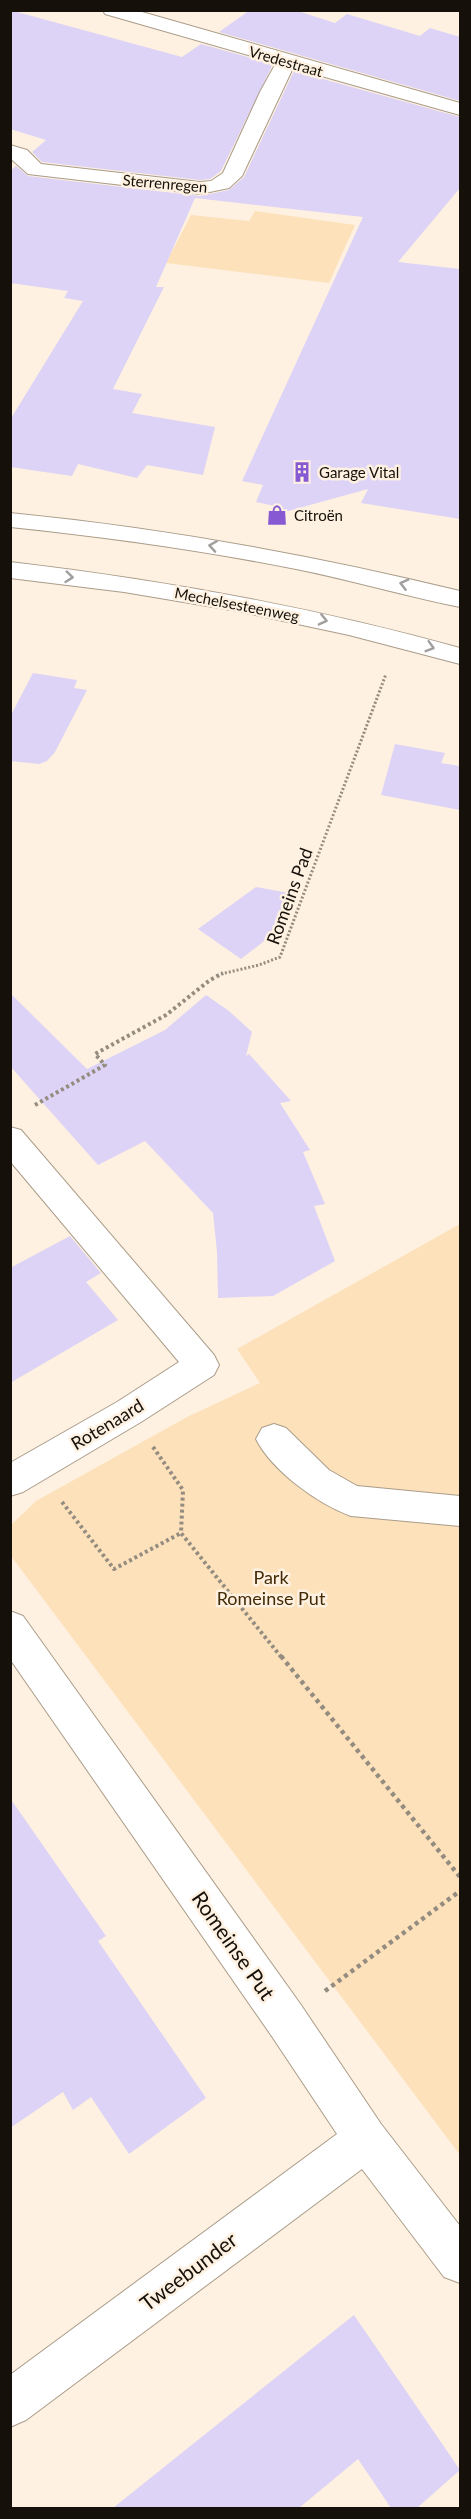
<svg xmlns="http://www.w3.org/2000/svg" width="471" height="2519" viewBox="0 0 471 2519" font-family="Lato,sans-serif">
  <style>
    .green { fill: #fde1bb }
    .building { fill: #ddd3f6 }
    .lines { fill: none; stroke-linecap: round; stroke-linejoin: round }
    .minor-casing { stroke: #aa9c89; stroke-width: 2 }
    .major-casing { stroke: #aa9c89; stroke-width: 2 }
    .path-far2 { stroke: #958c80; stroke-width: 3; stroke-dasharray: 2 2; stroke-linecap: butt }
    .path-far1 { stroke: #958c80; stroke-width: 4; stroke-dasharray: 3 3; stroke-linecap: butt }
    .path { stroke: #958c80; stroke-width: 4.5; stroke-dasharray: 4 4; stroke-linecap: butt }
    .minor { fill: #fff; fill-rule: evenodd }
    .major { fill: #fff; fill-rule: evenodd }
    .oneway { stroke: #a19f9d }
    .labels { text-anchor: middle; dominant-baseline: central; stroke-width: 5; stroke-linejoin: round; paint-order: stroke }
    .far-street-label { font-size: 15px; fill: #151009; stroke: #fef1e1 }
    .far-poi-label { font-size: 15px; fill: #151009; stroke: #fef1e1; text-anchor: start }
    .street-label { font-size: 18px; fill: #151009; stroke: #fef1e1 }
    .park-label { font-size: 18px; fill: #422b05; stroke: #fef1e1 }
    .near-street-label { font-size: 21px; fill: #151009; stroke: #fef1e1 }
  </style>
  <rect width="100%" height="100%" fill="#fef1e1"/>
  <g class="green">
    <path d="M255,211L355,225L329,283L166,263L191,215L249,221Z"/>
    <path d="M460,1224V2155L11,1556V1525L36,1501L187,1417L260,1383L237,1349Z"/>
  </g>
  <g class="building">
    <path d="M10,10L182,57L201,44L273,64L221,171L210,179L200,180L42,162L32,152L46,140L10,129Z"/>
    <path d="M250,10H295L335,23L347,14L420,36L430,28L460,37V101L219,32Z"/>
    <path d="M294,71L460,117V188L398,262L460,269V519L361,503L368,489L281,513L275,506L256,502L263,485L242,481L363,217L195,198L156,287H164L113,389L142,394L132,413L215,427L203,475L147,465L137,478L78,464L72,476L10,467V420L83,301L64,298L68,291L10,283V171L16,166L28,176L200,196L229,190L244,177Z"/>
    <path d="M33,673L77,680L74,688L87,690L55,752L47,761L39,764L10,761V717Z"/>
    <path d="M395,744L445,753L441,763L460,766V810L381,795Z"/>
    <path d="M256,887L289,893L277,938H268L241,959L198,929Z"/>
    <path d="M10,993L87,1069L165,1030L206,995L229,1011L252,1032L246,1056L249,1054L291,1101L280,1103L310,1150L303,1152L325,1204L314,1206L335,1261L273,1296L218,1298L217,1252L213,1213L145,1141L98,1165L10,1066Z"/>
    <path d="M70,1236L101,1273L86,1282L118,1320L10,1383V1268Z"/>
    <path d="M10,1798L106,1936L98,1941L206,2098L129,2154L91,2097L73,2110L63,2092L10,2128Z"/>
    <path d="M354,2315L460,2470L417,2508H391L358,2459L299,2508H113Z"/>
  </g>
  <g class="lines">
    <g class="minor-casing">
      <g id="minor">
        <path d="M103,10H135L460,103V115L293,68L242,176L229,188L200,194L28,174L10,158V145L27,150L41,164L200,182L211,181L223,173L260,92L276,63L105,14Z"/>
        <path d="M10,1127L21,1130L214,1355L219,1365L214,1375L141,1422L23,1492L10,1496V1463L117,1402L179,1362L10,1161Z"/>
        <path d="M274,1424L286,1428L329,1470L357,1486L460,1496V1526L351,1516C318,1504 272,1471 256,1439L262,1428Z"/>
        <path d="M10,1611L23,1616L301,2005L381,2124L460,2226V2283L444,2277L362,2169L26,2420L10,2427V2375L337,2134L271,2035L10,1659Z"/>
      </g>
    </g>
    <g class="major-casing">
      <g id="major">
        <path d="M10,513C163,528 312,555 460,591V607C405,596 351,580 296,569C201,550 106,537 10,527Z"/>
        <path d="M10,562C163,580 313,607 460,648V664L349,635L237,611L124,592L10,578Z"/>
      </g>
    </g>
    <path class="path-far2" d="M221,974L259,965L280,957L386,674"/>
    <g class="path-far1">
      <path d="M35,1105L105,1065L95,1054L166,1015L210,980L223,973"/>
      <path d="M153,1447L183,1490L181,1533L282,1658"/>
      <path d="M62,1502L114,1569L181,1533"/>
    </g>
    <g class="path">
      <path d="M281,1656L460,1877"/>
      <path d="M325,1991L460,1891"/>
    </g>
    <use href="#minor" class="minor"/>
    <use href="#major" class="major"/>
  </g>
  <defs><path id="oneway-chevron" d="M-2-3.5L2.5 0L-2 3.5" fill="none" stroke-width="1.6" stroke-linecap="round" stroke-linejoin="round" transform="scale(1.5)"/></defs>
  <g class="oneway">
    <use href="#oneway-chevron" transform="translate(213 546) rotate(-171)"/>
    <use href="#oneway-chevron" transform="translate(69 577) rotate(6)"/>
    <use href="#oneway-chevron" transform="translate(404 584) rotate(-166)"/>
    <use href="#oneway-chevron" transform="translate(323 620) rotate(13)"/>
    <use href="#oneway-chevron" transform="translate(430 647) rotate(16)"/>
  </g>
  <defs>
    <g id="building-bare" transform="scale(1.62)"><path d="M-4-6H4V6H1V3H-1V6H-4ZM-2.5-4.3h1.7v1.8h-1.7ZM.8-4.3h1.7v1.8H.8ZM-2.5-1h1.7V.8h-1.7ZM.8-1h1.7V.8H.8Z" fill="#875ad4" stroke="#fef1e1" stroke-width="2.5" paint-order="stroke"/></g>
    <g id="shop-bare" transform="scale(1.62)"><path d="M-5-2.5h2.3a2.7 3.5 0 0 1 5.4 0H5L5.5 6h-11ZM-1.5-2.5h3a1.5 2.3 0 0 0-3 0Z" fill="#875ad4" stroke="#fef1e1" stroke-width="2.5" paint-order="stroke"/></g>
  </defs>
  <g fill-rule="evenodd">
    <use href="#building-bare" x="302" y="472"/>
    <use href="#shop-bare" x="277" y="515"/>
  </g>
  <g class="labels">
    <g class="far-street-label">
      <text transform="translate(286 61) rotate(16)">Vredestraat</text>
      <text transform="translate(165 183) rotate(5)">Sterrenregen</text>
      <text transform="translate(237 604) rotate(11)">Mechelsesteenweg</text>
    </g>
    <g class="far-poi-label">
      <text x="319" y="472">Garage Vital</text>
      <text x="294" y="515">Citroën</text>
    </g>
    <g class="street-label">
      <text transform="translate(289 896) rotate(-70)">Romeins Pad</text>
      <text transform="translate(107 1424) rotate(-31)">Rotenaard</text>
    </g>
    <g class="park-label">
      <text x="271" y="1577">Park<tspan x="271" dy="21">Romeinse Put</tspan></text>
    </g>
    <g class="near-street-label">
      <text transform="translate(234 1945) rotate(55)">Romeinse Put</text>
      <text transform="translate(188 2271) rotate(-37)">Tweebunder</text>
    </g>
  </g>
  <rect width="471" height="2519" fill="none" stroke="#151009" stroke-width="24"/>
</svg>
